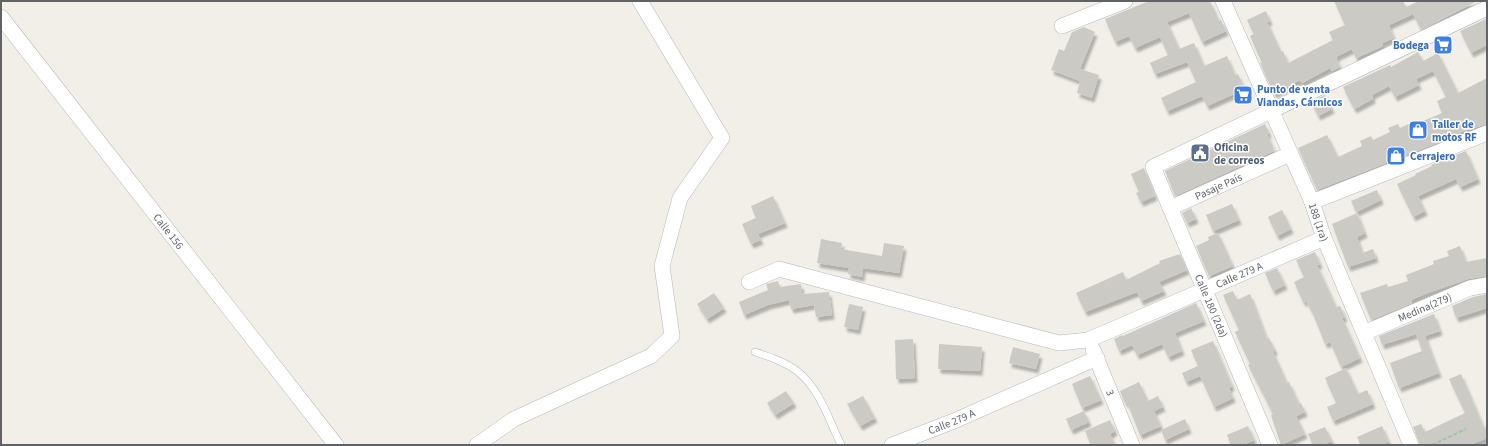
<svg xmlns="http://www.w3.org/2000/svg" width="1488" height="446" viewBox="0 0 1488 446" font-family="'Source Sans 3',sans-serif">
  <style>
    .building { fill: #cccac5; filter: url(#shadow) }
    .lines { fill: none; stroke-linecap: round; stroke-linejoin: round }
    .lane-casing { stroke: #b5b8bc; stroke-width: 8 }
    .street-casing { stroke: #b5b8bc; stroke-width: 16 }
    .path { stroke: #9cc7a9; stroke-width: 2; stroke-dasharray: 4 2; stroke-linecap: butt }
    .lane { stroke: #fff; stroke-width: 7 }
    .street { stroke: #fff; stroke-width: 15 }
    .labels { text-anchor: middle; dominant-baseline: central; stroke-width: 3; stroke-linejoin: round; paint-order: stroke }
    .shop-label { font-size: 11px; font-weight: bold; fill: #366cbe; stroke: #fff; text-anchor: start }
    .service-label { font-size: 11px; font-weight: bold; fill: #4e5e75; stroke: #fff; text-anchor: start }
    .street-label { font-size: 11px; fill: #5f6368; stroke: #fff }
  </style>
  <defs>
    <filter id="shadow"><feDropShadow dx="2.5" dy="4.5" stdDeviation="1" flood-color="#0004"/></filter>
  </defs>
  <rect width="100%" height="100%" fill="#f1efe8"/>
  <g class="building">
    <path d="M1149,1H1210L1219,21L1221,20L1226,31L1202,42L1189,13L1167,22L1179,49L1194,43L1204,66L1227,56L1235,75L1238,74L1245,89L1207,106L1202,96L1167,111L1161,98L1196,82L1187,62L1155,74L1150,63L1168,55L1160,37L1135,48L1129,36L1115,42L1105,19Z"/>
    <path d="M1334,1H1403L1406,7L1419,1H1477L1421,30L1413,14L1389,25L1394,38L1382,43L1383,46L1356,58L1352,49L1336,57L1340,67L1332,71L1330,68L1302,83L1300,80L1274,94L1260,63H1262L1250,36L1254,34L1247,20L1266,11L1270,21L1267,22L1281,52L1283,51L1288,63L1333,40L1329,32L1345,25Z"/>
    <path d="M1486,19L1487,45L1471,53L1460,31Z"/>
    <path d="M1084,27L1095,32L1080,69L1099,75L1092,98L1077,93L1080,81L1051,70L1059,49L1064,51L1072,32Z"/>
    <path d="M1418,52L1423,61L1438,53L1458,93L1487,78V124L1444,137L1445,140L1317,190L1298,148L1327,135L1338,157L1362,146L1360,141L1371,136L1373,140L1390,132L1388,128L1398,124L1400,128L1415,121L1416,124L1442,113L1437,101L1446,97L1433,71L1416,79L1419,85L1395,97L1389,86L1372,95L1373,99L1354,109L1343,87L1390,65L1391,67Z"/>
    <path d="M1325,95L1332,109L1318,116L1311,102Z"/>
    <path d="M1265,124L1269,133L1267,134L1274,151L1175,196L1165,171Z"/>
    <path d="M1466,151L1478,179L1460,187L1456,179L1418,196L1425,211L1413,217L1397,184L1416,175L1415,174L1432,166L1431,165Z"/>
    <path d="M1144,168L1155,196L1141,202L1136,193L1139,192L1131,174Z"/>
    <path d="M1377,190L1381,200L1356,212L1351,201Z"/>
    <path d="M773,196L785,223L758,234L761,240L751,244L742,224L756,218L751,206Z"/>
    <path d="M1232,204L1239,220L1213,231L1206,215Z"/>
    <path d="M1191,208L1196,219L1187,223L1182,213Z"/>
    <path d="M1282,210L1291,229L1277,236L1268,217Z"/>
    <path d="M1357,213L1365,233L1357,237L1362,253L1373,249L1376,258L1348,267L1332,224Z"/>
    <path d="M1218,233L1233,266L1209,276L1196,246L1209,240L1208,237Z"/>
    <path d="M821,239L842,243L841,249L882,256L884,243L904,246L899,273L863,268L862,277L848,274L849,268L817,263Z"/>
    <path d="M1460,246L1466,262L1487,258V276L1468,279L1425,294L1411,300L1412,303L1371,320L1360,293L1387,284L1388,287L1408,281L1406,275L1434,264L1433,261L1449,256L1447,251Z"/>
    <path d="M1315,252L1320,264L1317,265L1336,307L1340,306L1345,317L1342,318L1360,358L1341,367L1330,342L1325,344L1313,314L1306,301L1303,302L1294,282L1304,277L1296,260Z"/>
    <path d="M1180,254L1187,270L1159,282L1164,291L1141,301L1137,292L1085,312L1076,293L1123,272L1126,280L1160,263L1159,261Z"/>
    <path d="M1277,268L1285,285L1273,291L1265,273Z"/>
    <path d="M778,281L780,287L801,284L802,294L829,292L832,315L816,317L814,305L791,309L789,300L768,305L744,315L739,302L768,290L766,284Z"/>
    <path d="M1233,291L1237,300L1250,294L1267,339L1269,338L1275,350L1273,352L1287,383L1289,382L1299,404L1301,403L1305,412L1296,416L1305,434L1281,445L1271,415L1273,414L1248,365L1250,364L1235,332L1239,330L1223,295Z"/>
    <path d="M714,293L724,308L707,319L697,304Z"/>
    <path d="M1487,294V308L1456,318L1452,306L1473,297Z"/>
    <path d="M1196,303L1204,321L1175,333L1182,351L1168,357L1162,344L1137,355L1132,345L1119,351L1114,339L1122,335L1123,336Z"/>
    <path d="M849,304L863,307L858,330L844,327Z"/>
    <path d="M1434,314L1440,331L1425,336L1439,373L1399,388L1390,363L1422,351L1416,334L1382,345L1379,336Z"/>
    <path d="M913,339L915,378L896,379L895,340Z"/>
    <path d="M1213,341L1232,386L1229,388L1233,398L1214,407L1200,376L1186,382L1182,373L1198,366L1191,350Z"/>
    <path d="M939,344L982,347L980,371L938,369Z"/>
    <path d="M1013,347L1040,354L1036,369L1009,363Z"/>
    <path d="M1346,368L1358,394L1367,390L1373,404L1333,421L1327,407L1336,403L1325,378Z"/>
    <path d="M1461,374L1484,428L1487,427V438L1470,445H1420L1413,427L1421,424L1425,432L1465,413L1449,379Z"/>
    <path d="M1090,376L1101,400L1082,408L1072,384Z"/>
    <path d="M1139,382L1148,401L1158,396L1163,407L1154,411L1161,426L1140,435L1127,402L1125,403L1120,391Z"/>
    <path d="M786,391L794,403L775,415L767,403Z"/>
    <path d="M863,396L875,418L860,426L847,404Z"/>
    <path d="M1084,411L1089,422L1071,430L1066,419Z"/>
    <path d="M1185,419L1189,429L1165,440L1161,430Z"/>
    <path d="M1110,420L1115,431L1110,434L1115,445H1091L1085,431Z"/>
    <path d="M1248,426L1254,440L1242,445H1231L1227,435Z"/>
    <path d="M1382,426L1389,442L1381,445H1361L1357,437Z"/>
    <path d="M1325,427L1332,441L1323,445H1313L1308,434Z"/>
  </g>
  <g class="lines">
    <g class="lane-casing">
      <path id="lane" d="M755,352C770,357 785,362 797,371C820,389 829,420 841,445"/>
    </g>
    <g class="street-casing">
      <g id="street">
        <path id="s1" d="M1223,1L1312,202L1324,238L1411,445"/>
        <path id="s2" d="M1,17L336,445"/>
        <path d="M1062,26L1125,1"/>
        <path d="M1312,202L1487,133"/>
        <path id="s3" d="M1170,208L1290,154"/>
        <path id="s4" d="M749,282L779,269L1059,343L1088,340L1324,238"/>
        <path id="s5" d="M1364,333L1470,288L1487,285"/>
        <path id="s6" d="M1093,350L1132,445"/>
        <path d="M477,445L514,419L651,356L672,336L662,266L680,198L722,138L640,1"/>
        <path id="s7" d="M892,445L954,421L1097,358"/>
        <path d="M1270,445L1153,167L1487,8"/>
      </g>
    </g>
    <path class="path" d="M1432,445L1466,429"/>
    <use href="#lane" class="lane"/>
    <use href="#street" class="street"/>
  </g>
  <defs>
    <g id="supermarket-square" transform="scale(1)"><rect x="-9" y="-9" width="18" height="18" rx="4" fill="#3f7fe0" stroke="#fff"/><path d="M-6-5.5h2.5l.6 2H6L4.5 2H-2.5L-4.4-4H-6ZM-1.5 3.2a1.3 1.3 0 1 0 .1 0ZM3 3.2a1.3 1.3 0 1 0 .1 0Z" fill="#fff"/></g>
    <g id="shop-square" transform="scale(1)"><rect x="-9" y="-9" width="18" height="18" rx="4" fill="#3f7fe0" stroke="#fff"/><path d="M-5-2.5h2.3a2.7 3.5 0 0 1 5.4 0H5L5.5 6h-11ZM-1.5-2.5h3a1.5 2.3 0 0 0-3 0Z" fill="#fff"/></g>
    <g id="civic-square" transform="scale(1)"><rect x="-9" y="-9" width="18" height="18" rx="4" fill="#5c6f8a" stroke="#fff"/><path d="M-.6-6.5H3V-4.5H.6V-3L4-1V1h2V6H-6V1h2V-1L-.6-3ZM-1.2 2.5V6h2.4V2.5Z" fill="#fff"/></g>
  </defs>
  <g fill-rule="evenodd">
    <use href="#supermarket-square" x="1443" y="45"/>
    <use href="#supermarket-square" x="1243" y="95"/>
    <use href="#shop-square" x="1418" y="130"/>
    <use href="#civic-square" x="1200" y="153"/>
    <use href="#shop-square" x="1396" y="156"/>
  </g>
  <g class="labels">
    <g class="shop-label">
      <text x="1429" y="45" text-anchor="end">Bodega</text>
      <text x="1257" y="89">Punto de venta<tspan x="1257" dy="13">Viandas, Cárnicos</tspan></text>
      <text x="1432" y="124">Taller de<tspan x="1432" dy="13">motos RF</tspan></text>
      <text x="1410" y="156">Cerrajero</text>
    </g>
    <g class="service-label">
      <text x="1214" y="147">Oficina<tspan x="1214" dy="13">de correos</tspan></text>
    </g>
    <g class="street-label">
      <text stroke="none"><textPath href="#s3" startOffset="53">Pasaje País</textPath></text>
      <text stroke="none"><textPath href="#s1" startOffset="241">188 (1ra)</textPath></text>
      <text stroke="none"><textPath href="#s2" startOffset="272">Calle 156</textPath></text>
      <text stroke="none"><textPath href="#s4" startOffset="516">Calle 279 A</textPath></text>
      <text transform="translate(1211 306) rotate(67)">Calle 180 (2da)</text>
      <text stroke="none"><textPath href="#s5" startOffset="66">Medina(279)</textPath></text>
      <text stroke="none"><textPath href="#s6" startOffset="46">3</textPath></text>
      <text stroke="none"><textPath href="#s7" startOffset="64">Calle 279 A</textPath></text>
    </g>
  </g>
  <rect width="1488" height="446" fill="none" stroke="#5f6368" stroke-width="4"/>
</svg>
